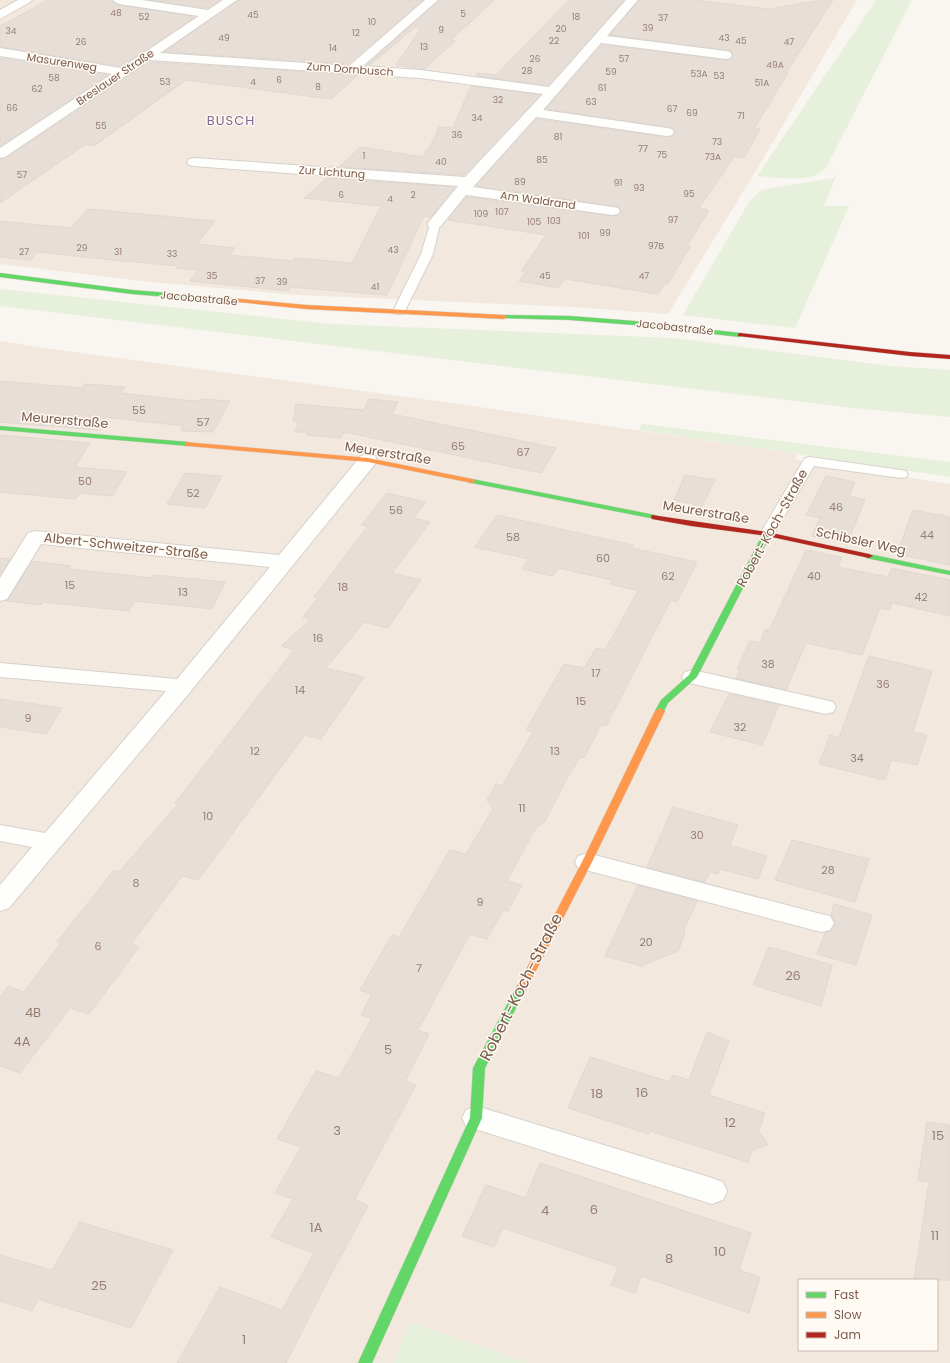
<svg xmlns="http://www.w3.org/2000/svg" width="950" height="1363" viewBox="0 0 950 1363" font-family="Poppins,sans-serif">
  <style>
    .residential { fill: #f2e8de; fill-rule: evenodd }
    .green { fill: #e7f0db }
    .building { fill: #e6ded7; stroke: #e2d8d2 }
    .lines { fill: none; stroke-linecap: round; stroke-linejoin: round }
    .lane-casing { stroke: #d7d1cb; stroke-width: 2 }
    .street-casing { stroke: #d7d1cb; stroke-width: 2 }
    .fast-casing { stroke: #d9d2cb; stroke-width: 1 }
    .slow-casing { stroke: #d9d2cb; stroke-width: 1 }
    .jam-casing { stroke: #d9d2cb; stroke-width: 1 }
    .lane { fill: #fefefd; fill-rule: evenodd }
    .street { fill: #fefefd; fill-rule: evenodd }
    .fast { fill: #63d668; fill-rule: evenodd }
    .slow { fill: #ff974d; fill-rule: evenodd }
    .jam { fill: #b3261e; fill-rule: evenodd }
    .labels { text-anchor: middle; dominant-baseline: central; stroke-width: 3; stroke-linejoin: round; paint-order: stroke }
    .far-number-label { font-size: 9px; fill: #977e72 }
    .far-street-label { font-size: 11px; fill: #7a5c4d; stroke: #fffaf3 }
    .number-label { font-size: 11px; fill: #977e72 }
    .far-quarter-label { font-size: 13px; letter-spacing: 1px; fill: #846695; stroke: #fffaf3 }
    .street-label { font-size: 13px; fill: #7a5c4d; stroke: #fffaf3 }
    .near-number-label { font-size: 13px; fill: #977e72 }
    .near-street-label { font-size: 16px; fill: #7a5c4d; stroke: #fffaf3 }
  </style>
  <rect width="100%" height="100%" fill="#f9f5f0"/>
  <g class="residential">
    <path d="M0,0H857L754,174L668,314L573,307L298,295L150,282L0,264Z"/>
    <path d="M0,341L44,348L459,404L797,454L796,460L950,484V1363H0ZM799,1280H937V1350H799Z"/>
  </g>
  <g class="green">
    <path d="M876,0H912L827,166C825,168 823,171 820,173C808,182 772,177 757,176Z"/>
    <path d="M838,170L824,206H849L795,328L683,315L749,202L761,190L834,178Z"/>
    <path d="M0,289L331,324L674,338L890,366L950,370V417L853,408L0,306Z"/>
    <path d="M642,424L950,462V477L639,430Z"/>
    <path d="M410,1322L528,1363H393Z"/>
  </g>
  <g class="building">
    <path d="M48,0H112L119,5L195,17L121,66L0,47V26Z"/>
    <path d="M152,0H220L208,8Z"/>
    <path d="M238,0H423L348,64L164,52Z"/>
    <path d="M439,0H494L451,40L455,41L424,69L396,65L420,30L416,26L370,65H367Z"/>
    <path d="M569,0H624L548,85L476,76L477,73L496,75Z"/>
    <path d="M639,0H696L769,9L822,0H833L786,73H788L754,129H760L744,158L734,157L699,208L708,210L707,214L687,246L690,247L668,284H664L658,294L565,279L558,288L519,281L526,271H521L546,235L448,220L467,197L613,216L618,215L621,212L619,207L613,206L476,186L537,119L667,137L672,136L675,133L673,128L667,127L546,109L602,45L726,60L730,59L733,56L731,51L726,50L610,35Z"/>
    <path d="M0,58L108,75L0,146Z"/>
    <path d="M149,62L358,75L331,99L186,80L94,146L86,144L0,203V159L6,158Z"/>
    <path d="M471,86L540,95L464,175L339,167L361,147L423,157L427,149H429L439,127L453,128Z"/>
    <path d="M327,178L455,187L431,217L424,216L387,295L290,287L288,291L190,281L198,270L176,268L178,266L93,258L37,252L30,260L0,257V221L70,228L88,209L215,221L197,244L235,248L230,255L293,261L295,258L352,263L381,206L304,198Z"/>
    <path d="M0,381L82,388L85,384L125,387L121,393L182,400L200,401L201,399L230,401L213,432L181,431L184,426L106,417L98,430L0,422Z"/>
    <path d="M369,399L398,402L392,414L556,448L541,473L344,432L341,438L307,435L308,432H295L299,422L293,421L296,404L364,410Z"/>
    <path d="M0,435L90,443L75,467L127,472L112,496L81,493L75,499L0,492Z"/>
    <path d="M185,473L222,476L205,508L167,504Z"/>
    <path d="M685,475L715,480L702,506L674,500Z"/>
    <path d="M826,476L855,482L849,496L865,500L847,544L812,536L820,518L806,515Z"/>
    <path d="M387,493L426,502L413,518L430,522L392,573L421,580L394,619L388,628L364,622L326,668L364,677L321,739L305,735L198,880L182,876L131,944L139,947L89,1014L70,1008L20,1073L0,1066V997L8,986L24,992L61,943L57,942L114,870L119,872L178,804L175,803L294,650L281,646L311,619L303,617L318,598L314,597L368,526L361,525Z"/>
    <path d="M913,510L950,517V565L897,554Z"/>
    <path d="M497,515L633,545L631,548L697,562L677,602L671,600L606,726L601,725L584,758L580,757L566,780L545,821L535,829L507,881L522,885L508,911L503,910L487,939L470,934L418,1030L429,1034L405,1081L416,1085L355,1199L368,1206L328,1280L286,1363H177L220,1287L282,1310L314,1253L271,1237L293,1199L275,1193L301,1147L277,1139L316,1071L339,1078L372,1018L361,1015L372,994L360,990L392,935L399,937L450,850L466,854L493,809L487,800L496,784L502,786L533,732L526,730L564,664L584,668L596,648L605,650L638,591L610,584L612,580L558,568L553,576L522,569L529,559L475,547Z"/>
    <path d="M806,550L842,557L838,567L888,577L892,568L950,580V616L892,603L890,610L880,608L862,655L806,643L786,690L736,678L740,670L737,669L750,641L760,643L765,630L770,629Z"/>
    <path d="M0,558L10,559L0,575Z"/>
    <path d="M32,561L71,566L69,569L153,578L154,575L225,582L212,609L135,601L129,611L43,602L41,605L6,601L8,600Z"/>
    <path d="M869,656L932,671L913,732L927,735L917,765L891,760L885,780L819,764L830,735L839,738Z"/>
    <path d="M729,694L779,705L762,745L710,732Z"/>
    <path d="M0,699L62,708L46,734L0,727Z"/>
    <path d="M673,807L738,825L730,845L767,856L758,879L720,869L718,874L710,872L705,882L647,867Z"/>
    <path d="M792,840L869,859L855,902L775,880Z"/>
    <path d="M638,885L697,901L683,932L685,933L678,951L641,966L605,956Z"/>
    <path d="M834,904L872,915L856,965L817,954L825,933L831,931L835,924L831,915Z"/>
    <path d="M769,947L832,965L821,1006L753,985Z"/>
    <path d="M707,1032L729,1041L709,1095L765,1113L759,1131L768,1145L752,1150L748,1162L650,1131L649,1134L568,1108L590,1057L670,1082L673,1075L689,1080Z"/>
    <path d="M927,1122L950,1125V1280H914L929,1182L918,1180Z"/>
    <path d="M540,1163L751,1233L739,1270L760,1277L749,1313L641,1276L635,1293L611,1285L618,1267L503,1228L494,1247L462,1236L486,1185L525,1198Z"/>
    <path d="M80,1222L173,1250L131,1328L38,1299L32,1311L0,1301V1255L52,1270Z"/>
  </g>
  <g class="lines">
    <g class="lane-casing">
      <g id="lane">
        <path d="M435,221L440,224L433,254L405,311L403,314H395L393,311L421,254L430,224Z"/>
        <path d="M810,457L901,470L906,471L908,474L906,477L901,478L814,466L772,537L767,538L762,537L760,534L803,461L805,458Z"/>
      </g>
    </g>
    <g class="street-casing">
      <g id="street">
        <path d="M18,0H32L30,2L0,19V10Z"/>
        <path d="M113,0H142L208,10L223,0H237L160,53L349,66L425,0H438L363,66L420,70L549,87L626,0H638L607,36L726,51L730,52L732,55L730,58L726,59L601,43L543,110L667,128L672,129L674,132L672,135L667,136L536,117L473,187L613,207L618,208L620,211L618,214L613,215L466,195L440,227L435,229L430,227L427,224L458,186L194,166L189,165L187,162L189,159L194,158L465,177L543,94L420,78L149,60L5,157L0,158V148L112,74L0,56V48L121,68L199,16L119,4L115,2Z"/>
        <path d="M368,454L375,456L377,460L375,464L191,691L9,908L0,911V885L32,847L0,841V825L45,833L166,691L0,677V663L177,679L270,567L41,544L7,599L0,601V578L28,533L35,531L279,555L361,456Z"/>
        <path d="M693,670L825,700L833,702L836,707L833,712L825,714L685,682L682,677L685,672Z"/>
        <path d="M587,853L821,914L830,916L834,923L830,930L821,932L578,868L575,862L578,856Z"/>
        <path d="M476,1106L712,1178L723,1182L727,1191L723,1200L712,1204L466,1126L462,1118L466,1110Z"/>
      </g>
    </g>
    <g class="fast-casing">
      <g id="fast">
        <path d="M0,273L132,290L230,298L233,300L230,302L132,294L0,277Z"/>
        <path d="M504,315L570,316L634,321L740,333L743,335L740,337L634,325L570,320L502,318L501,317Z"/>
        <path d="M0,426L188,442L192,444L188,446L0,430Z"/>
        <path d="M469,479H472L655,515L659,517L655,519L472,483H469L468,481Z"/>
        <path d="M764,532H770L771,534L697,677L668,703L663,713H657L655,711L661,700L689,675Z"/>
        <path d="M866,554H869L950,571V575L866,558L865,556Z"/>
        <path d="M522,983L526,984L527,987L485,1068L482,1118L372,1363H358L470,1118L473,1068L518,984Z"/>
      </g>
    </g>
    <g class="slow-casing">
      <g id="slow">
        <path d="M230,298L306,305L504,315L507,317L504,319L306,309L228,301V299Z"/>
        <path d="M185,442L368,458L472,479L476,481L472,483L368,462L188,446H185Z"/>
        <path d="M660,708L665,711L592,862L526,990L522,991L518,990L517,987L582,862L655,711Z"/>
      </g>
    </g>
    <g class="jam-casing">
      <g id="jam">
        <path d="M740,333L910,352L950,355V359L910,356L738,336V334Z"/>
        <path d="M652,515L767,532L869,554L873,556L869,558L767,536L691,526L652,519L651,517Z"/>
      </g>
    </g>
    <use href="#lane" class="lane"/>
    <use href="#street" class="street"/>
    <use href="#fast" class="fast"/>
    <use href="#slow" class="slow"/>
    <use href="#jam" class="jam"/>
  </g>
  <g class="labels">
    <g class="far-number-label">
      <text x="116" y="13">48</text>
      <text x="463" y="14">5</text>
      <text x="253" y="15">45</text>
      <text x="144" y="17">52</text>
      <text x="576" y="17">18</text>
      <text x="663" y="18">37</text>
      <text x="372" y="22">10</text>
      <text x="648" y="28">39</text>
      <text x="561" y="29">20</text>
      <text x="441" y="30">9</text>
      <text x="11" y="31">34</text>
      <text x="356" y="33">12</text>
      <text x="224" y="38">49</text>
      <text x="724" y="38">43</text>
      <text x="554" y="41">22</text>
      <text x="741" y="41">45</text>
      <text x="81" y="42">26</text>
      <text x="789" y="42">47</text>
      <text x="424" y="47">13</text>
      <text x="333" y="48">14</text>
      <text x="535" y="59">26</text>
      <text x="624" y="59">57</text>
      <text x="775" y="65">49A</text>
      <text x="527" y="71">28</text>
      <text x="611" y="72">59</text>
      <text x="699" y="74">53A</text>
      <text x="719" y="76">53</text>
      <text x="54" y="78">58</text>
      <text x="279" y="80">6</text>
      <text x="165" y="82">53</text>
      <text x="253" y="82">4</text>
      <text x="762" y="83">51A</text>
      <text x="318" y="87">8</text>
      <text x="602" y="88">61</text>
      <text x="37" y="89">62</text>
      <text x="498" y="100">32</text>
      <text x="591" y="102">63</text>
      <text x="12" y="108">66</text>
      <text x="672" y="109">67</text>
      <text x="692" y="113">69</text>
      <text x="741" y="116">71</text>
      <text x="477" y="118">34</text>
      <text x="101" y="126">55</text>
      <text x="457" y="135">36</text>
      <text x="558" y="137">81</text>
      <text x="717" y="142">73</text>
      <text x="643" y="149">77</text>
      <text x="662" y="155">75</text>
      <text x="364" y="156">1</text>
      <text x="713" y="157">73A</text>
      <text x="542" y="160">85</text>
      <text x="441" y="162">40</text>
      <text x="22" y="175">57</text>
      <text x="520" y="182">89</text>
      <text x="618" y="183">91</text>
      <text x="639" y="188">93</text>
      <text x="689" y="194">95</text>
      <text x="341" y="195">6</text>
      <text x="413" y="195">2</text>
      <text x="390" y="199">4</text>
      <text x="502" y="212">107</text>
      <text x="481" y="214">109</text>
      <text x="673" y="220">97</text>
      <text x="554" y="221">103</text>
      <text x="534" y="222">105</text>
      <text x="605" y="233">99</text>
      <text x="584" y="236">101</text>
      <text x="656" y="246">97B</text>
      <text x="82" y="248">29</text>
      <text x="393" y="250">43</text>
      <text x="24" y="252">27</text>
      <text x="118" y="252">31</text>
      <text x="172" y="254">33</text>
      <text x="212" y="276">35</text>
      <text x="545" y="276">45</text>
      <text x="644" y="276">47</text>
      <text x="260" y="281">37</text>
      <text x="282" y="282">39</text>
      <text x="375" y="287">41</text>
    </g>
    <g class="far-street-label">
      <text transform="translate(62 62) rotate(9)">Masurenweg</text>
      <text transform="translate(350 69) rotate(4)">Zum Dornbusch</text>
      <text transform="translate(115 77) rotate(-34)">Breslauer Straße</text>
      <text transform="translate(332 172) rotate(4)">Zur Lichtung</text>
      <text transform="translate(538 200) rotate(8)">Am Waldrand</text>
      <text transform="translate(199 298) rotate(5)">Jacobastraße</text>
      <text transform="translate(675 327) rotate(6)">Jacobastraße</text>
    </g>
    <g class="number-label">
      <text x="139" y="410">55</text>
      <text x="203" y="422">57</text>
      <text x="458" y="446">65</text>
      <text x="523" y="452">67</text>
      <text x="85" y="481">50</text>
      <text x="193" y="493">52</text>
      <text x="836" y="507">46</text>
      <text x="396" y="510">56</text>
      <text x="927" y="535">44</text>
      <text x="513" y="537">58</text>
      <text x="603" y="558">60</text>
      <text x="668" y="576">62</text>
      <text x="814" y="576">40</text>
      <text x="70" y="585">15</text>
      <text x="343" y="587">18</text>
      <text x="183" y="592">13</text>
      <text x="921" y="597">42</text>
      <text x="318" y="638">16</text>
      <text x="768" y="664">38</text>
      <text x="596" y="673">17</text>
      <text x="883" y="684">36</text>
      <text x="300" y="690">14</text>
      <text x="581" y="701">15</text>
      <text x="28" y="718">9</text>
      <text x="740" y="727">32</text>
      <text x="255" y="751">12</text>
      <text x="555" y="751">13</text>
      <text x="857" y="758">34</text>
      <text x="522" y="808">11</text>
      <text x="208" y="816">10</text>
      <text x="697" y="835">30</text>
      <text x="828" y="870">28</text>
      <text x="136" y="883">8</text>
      <text x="480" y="902">9</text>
      <text x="646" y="942">20</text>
      <text x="98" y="946">6</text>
      <text x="419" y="968">7</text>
    </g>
    <g class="far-quarter-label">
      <text x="231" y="120">BUSCH</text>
    </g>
    <g class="street-label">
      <text transform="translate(65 420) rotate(5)">Meurerstraße</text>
      <text transform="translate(388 453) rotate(9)">Meurerstraße</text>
      <text transform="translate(706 512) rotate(9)">Meurerstraße</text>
      <text transform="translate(772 528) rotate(-61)">Robert-Koch-Straße</text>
      <text transform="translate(861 541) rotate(12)">Schibsler Weg</text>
      <text transform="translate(126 546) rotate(6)">Albert-Schweitzer-Straße</text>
    </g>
    <g class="near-number-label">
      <text x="793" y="975">26</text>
      <text x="33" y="1012">4B</text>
      <text x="22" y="1041">4A</text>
      <text x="388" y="1049">5</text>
      <text x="642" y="1092">16</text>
      <text x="597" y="1093">18</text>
      <text x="730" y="1122">12</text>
      <text x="337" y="1130">3</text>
      <text x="938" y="1135">15</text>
      <text x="594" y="1209">6</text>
      <text x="545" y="1210">4</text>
      <text x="316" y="1227">1A</text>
      <text x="935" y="1235">11</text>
      <text x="720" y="1251">10</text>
      <text x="669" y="1258">8</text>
      <text x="99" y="1285">25</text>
      <text x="244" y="1339">1</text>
    </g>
    <g class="near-street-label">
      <text transform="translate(521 987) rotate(-63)">Robert-Koch-Straße</text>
    </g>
  </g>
  <rect x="798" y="1279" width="140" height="72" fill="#fffaf3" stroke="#cabbb1"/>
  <rect x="806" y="1292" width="20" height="6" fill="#63d668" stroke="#cabbb1"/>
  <text x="834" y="1299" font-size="12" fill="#7a5c4d">Fast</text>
  <rect x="806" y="1312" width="20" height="6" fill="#ff974d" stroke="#cabbb1"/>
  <text x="834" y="1319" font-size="12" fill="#7a5c4d">Slow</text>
  <rect x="806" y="1332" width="20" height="6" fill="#b3261e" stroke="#cabbb1"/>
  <text x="834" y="1339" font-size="12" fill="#7a5c4d">Jam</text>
</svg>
